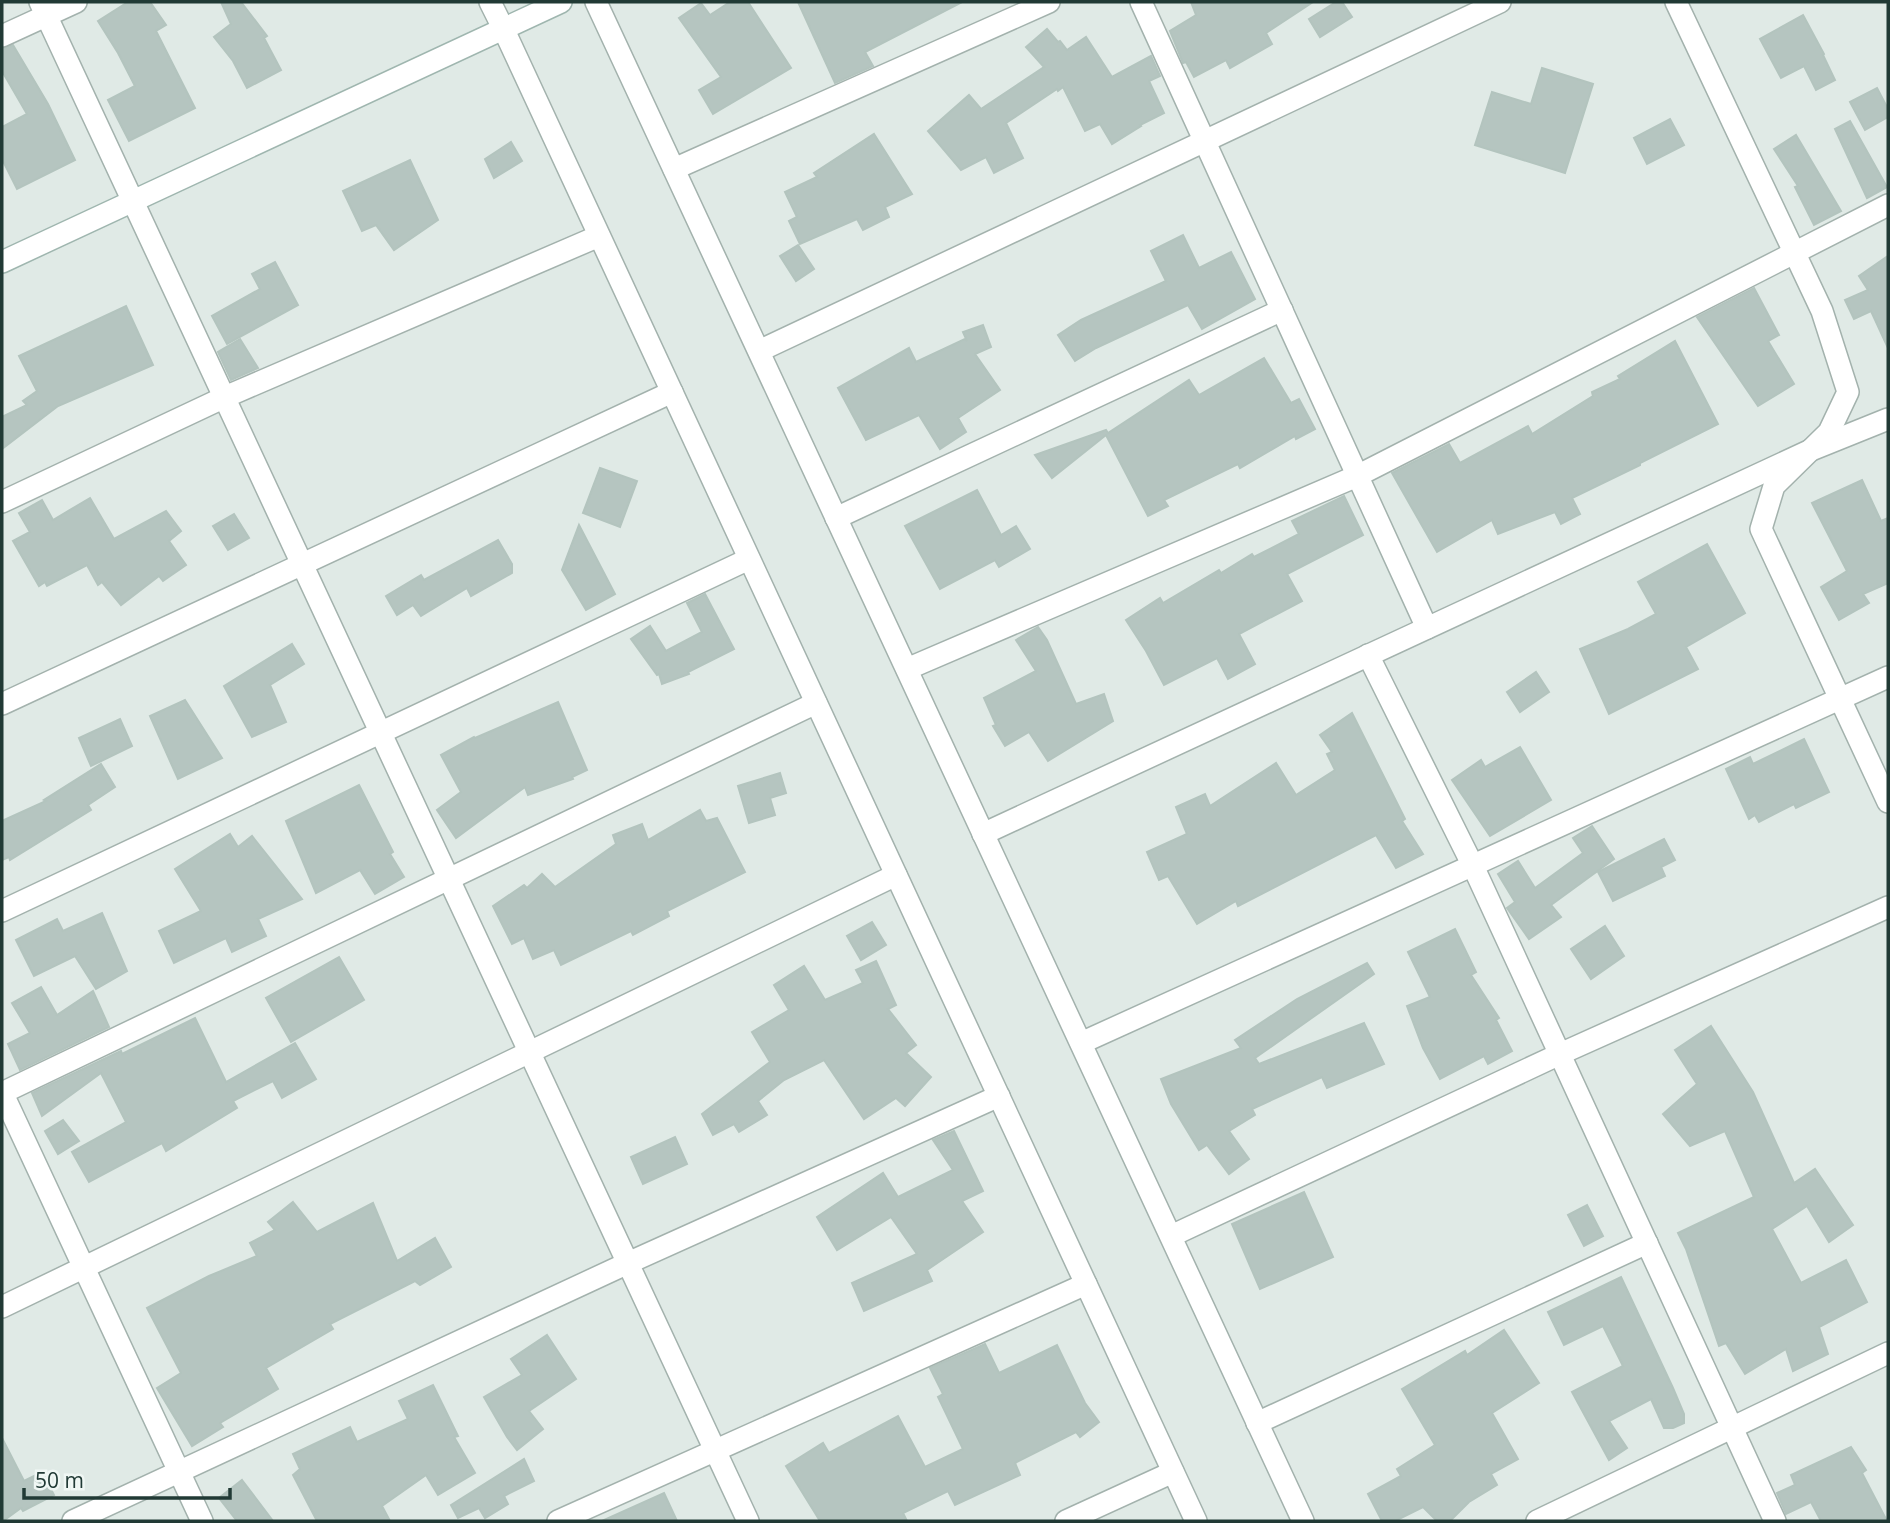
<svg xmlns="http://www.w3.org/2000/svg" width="1890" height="1523" viewBox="0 0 1890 1523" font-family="'Open Sans',sans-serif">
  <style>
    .building { fill: #b5c5c0; stroke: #b3c4be; stroke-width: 2 }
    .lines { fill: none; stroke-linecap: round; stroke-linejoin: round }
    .minor-casing { stroke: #a3b2ad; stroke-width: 24 }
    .tertiary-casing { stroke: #a3b2ad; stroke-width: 24 }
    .secondary-casing { stroke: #9fb6af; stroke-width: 24 }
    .minor { stroke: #fff; stroke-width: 21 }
    .tertiary { stroke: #fff; stroke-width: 21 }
    .secondary { stroke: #fff; stroke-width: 21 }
  </style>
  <rect width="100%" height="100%" fill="#e0eae6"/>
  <g class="building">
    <path d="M128,2H150L166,25L156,31L195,108L129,141L108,100L135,86L118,53L98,21Z"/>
    <path d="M221,2H241L267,36L264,38L281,70L247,88L233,61L214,37L231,24Z"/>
    <path d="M730,2H748L791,68L713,114L699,90L721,77L679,18L701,3L710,15Z"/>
    <path d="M798,2H962L865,52L873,66L835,83Z"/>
    <path d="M1191,2H1313L1266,33L1272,44L1230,68L1226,60L1194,77L1186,62L1183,63L1170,31L1196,15Z"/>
    <path d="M1336,2H1342L1352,17L1320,37L1309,19Z"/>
    <path d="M1803,15L1824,54L1823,55L1835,80L1816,90L1804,66L1781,78L1760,39Z"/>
    <path d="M1047,29L1058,42L1060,41L1067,50L1086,37L1112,77L1151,56L1160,76L1149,81L1164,113L1140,125L1141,126L1112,144L1100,124L1085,131L1063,87L1058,91L1057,89L1006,123L1023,158L994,173L986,157L961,170L928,131L969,95L981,109L1044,67L1026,47Z"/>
    <path d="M13,45L48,104L75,160L17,189L2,159V127L27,114L2,71V49Z"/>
    <path d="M1542,68L1593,84L1565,173L1475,145L1492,92L1531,104Z"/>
    <path d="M1877,88L1888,109V117L1865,130L1850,102Z"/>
    <path d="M1670,119L1684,145L1647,164L1634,138Z"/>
    <path d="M1850,121L1887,187L1867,198L1835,129Z"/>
    <path d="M874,134L912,194L885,207L889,217L863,230L857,219L800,244L789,221L797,217L785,192L817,177L814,173Z"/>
    <path d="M1796,135L1841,211L1814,225L1795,187L1798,186L1774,149Z"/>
    <path d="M511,142L522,161L494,178L485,159Z"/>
    <path d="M410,160L438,220L394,250L376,225L362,231L343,191Z"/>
    <path d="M1183,235L1199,268L1231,252L1255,299L1202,329L1188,305L1096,348L1075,361L1058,335L1081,320L1166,281L1151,251Z"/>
    <path d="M798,245L814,269L796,281L780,256Z"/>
    <path d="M1888,256V348L1871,311L1854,319L1845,300L1868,290L1859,276Z"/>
    <path d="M275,262L298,305L227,344L212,316L260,289L252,274Z"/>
    <path d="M1754,288L1779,335L1768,341L1794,384L1758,406L1697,317Z"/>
    <path d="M126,306L153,365L58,406L2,449V417L27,405L23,401L37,391L19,356Z"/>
    <path d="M983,325L991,347L975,354L1000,390L958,418L966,432L940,449L919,415L866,440L838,388L909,348L916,362L965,339L967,341L963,332Z"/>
    <path d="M240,339L258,368L231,380L218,352Z"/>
    <path d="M1675,341L1718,424L1640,463V465L1572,498L1580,514L1561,524L1555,512L1498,534L1492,520L1437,552L1392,473L1449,444L1460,463L1528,426L1532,434L1593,396L1592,392L1620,379L1618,376Z"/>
    <path d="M1264,358L1291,403L1299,399L1315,429L1296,439L1295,436L1240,468L1238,464L1164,500L1168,506L1148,516L1106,435L1052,478L1035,455L1106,430L1108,433L1189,380L1199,395Z"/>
    <path d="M600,468L637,481L620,527L583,513Z"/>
    <path d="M1862,480L1881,521L1888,518V583L1863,594L1869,603L1839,620L1821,587L1847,571L1812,503Z"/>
    <path d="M977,490L1001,535L1016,526L1030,549L999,567L995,560L940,589L905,526Z"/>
    <path d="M1344,496L1363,535L1287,574L1302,601L1239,634L1255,664L1228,679L1217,658L1164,685L1146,651L1126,620L1160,598L1163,603L1219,570L1221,573L1252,554L1254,557L1299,534L1292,521Z"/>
    <path d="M90,498L114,539L166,511L181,531L169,541L186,565L163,581L159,576L121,605L102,582L98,585L87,565L47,586L45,582L39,586L13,541L30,532L19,513L42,500L53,520Z"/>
    <path d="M234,514L249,538L228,550L213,526Z"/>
    <path d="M579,525L615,594L586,610L562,570Z"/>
    <path d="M498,540L512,564V573L471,596L467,588L421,616L413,605L397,615L386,596L421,575L424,580Z"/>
    <path d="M1707,544L1745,613L1686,647L1698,669L1609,714L1580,649L1628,629L1656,614L1638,582Z"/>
    <path d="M705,594L734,649L688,672L689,674L662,684L659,674L657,675L631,639L650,626L666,651L702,632L687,603Z"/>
    <path d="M1038,627L1047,640L1076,704L1104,694L1113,721L1048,761L1029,732L1005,746L993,726L996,725L984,698L1036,671L1016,640Z"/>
    <path d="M292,644L304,664L270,685L286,722L252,737L224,686Z"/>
    <path d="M1536,672L1549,692L1520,712L1507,692Z"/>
    <path d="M185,700L222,758L178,779L150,716Z"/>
    <path d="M558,702L587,770L572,777L573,779L528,795L525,787L456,838L437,810L461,792L441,755L474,737L475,738Z"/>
    <path d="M1352,713L1405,819L1402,821L1423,854L1396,868L1376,835L1238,906L1236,901L1197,924L1168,876L1159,880L1147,852L1187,834L1176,807L1205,794L1210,806L1276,763L1296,795L1335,770L1327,754L1332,752L1320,735Z"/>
    <path d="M120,719L132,746L91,766L79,738Z"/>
    <path d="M1804,739L1829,792L1796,808L1794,804L1759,822L1755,815L1749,819L1726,769L1750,757L1753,764Z"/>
    <path d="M1520,747L1551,800L1490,836L1452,780L1481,760L1485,767Z"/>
    <path d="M101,764L115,787L88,805L91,810L10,860L9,857L2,860V821L46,801L44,800Z"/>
    <path d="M780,773L786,793L770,798L775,815L749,823L738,786Z"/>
    <path d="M359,785L393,852L390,854L404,877L375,894L360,870L316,893L286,821Z"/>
    <path d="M700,810L706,821L717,818L745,872L667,911L669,916L633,935L631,931L561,965L554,950L533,959L524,938L512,944L493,906L524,885L527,888L542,874L555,887L616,844L613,835L642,824L648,840Z"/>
    <path d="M1592,826L1614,859L1551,905L1561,917L1529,939L1507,908L1515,902L1498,874L1518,861L1535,888L1583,853L1573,838Z"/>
    <path d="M230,834L238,847L252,836L302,899L258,919L266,936L232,952L226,938L174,963L159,931L201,911L175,869Z"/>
    <path d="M1664,839L1675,860L1661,867L1665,876L1613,901L1598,872Z"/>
    <path d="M102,913L127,971L96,989L75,956L34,976L16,940L57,919L63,931Z"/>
    <path d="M872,922L886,945L861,960L847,936Z"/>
    <path d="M1605,926L1624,956L1591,979L1571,949Z"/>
    <path d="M1455,929L1476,972L1471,975L1499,1018L1496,1020L1512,1051L1488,1064L1484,1056L1440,1079L1423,1048L1407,1006L1430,997L1408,952Z"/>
    <path d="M339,957L364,1000L291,1042L266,998Z"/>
    <path d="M876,961L896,1005L888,1009L916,1045L906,1053L931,1077L905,1106L896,1098L864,1119L824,1060L784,1080L758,1101L767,1115L739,1132L734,1124L713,1135L702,1114L770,1062L752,1032L789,1010L774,985L804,966L825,1000L863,983L856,970Z"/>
    <path d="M1367,963L1374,974L1255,1058L1259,1064L1364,1023L1384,1064L1327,1088L1322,1077L1252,1109L1255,1115L1229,1131L1249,1159L1229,1174L1207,1145L1199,1150L1171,1104L1161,1079L1241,1048L1235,1040L1297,999Z"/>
    <path d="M41,987L57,1015L93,991L109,1027L20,1070L8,1044L30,1033L12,1003Z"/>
    <path d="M195,1018L226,1082L295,1043L316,1079L282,1098L273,1081L233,1101L237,1108L166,1151L162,1143L89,1182L72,1152L126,1122L101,1073L42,1116L32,1093L121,1051L122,1054Z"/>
    <path d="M1711,1026L1753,1092L1794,1183L1815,1169L1853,1225L1829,1242L1807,1206L1772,1229L1801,1283L1846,1260L1867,1302L1819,1327L1828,1354L1793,1371L1786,1349L1745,1374L1726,1343L1719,1346L1686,1249L1678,1233L1754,1197L1725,1131L1690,1146L1663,1114L1697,1084L1675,1050Z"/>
    <path d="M63,1120L79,1141L58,1154L45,1131Z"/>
    <path d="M954,1131L983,1191L962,1201L983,1232L927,1270L932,1281L864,1311L852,1283L917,1254L891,1217L837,1250L817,1217L883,1173L898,1197L953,1170L933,1140Z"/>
    <path d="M675,1137L687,1164L643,1184L631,1157Z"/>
    <path d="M1304,1192L1333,1257L1260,1289L1232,1224Z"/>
    <path d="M293,1202L317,1232L373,1203L397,1261L435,1238L451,1267L420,1285L415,1281L330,1324L333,1329L266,1368L278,1389L220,1423L223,1427L192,1446L157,1388L181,1373L147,1308L209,1276L257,1256L250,1243L275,1230L268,1222Z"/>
    <path d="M1587,1205L1603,1236L1584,1246L1568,1215Z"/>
    <path d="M1621,1277L1673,1388L1684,1414V1423L1673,1428H1664L1651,1399L1609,1421L1627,1448L1609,1460L1572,1392L1623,1366L1603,1326L1564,1345L1548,1312Z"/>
    <path d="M1504,1330L1539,1383L1492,1413L1518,1459L1491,1474L1497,1485L1469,1502L1450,1521H1437L1423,1507L1395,1521H1382L1368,1494L1401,1476L1397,1469L1435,1445L1402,1389L1465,1351L1467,1355Z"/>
    <path d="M547,1335L576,1379L529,1411L543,1429L517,1450L507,1437L484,1397L522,1375L511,1359Z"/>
    <path d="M985,1344L999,1373L1057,1345L1085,1403L1099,1422L1080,1437L1076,1432L1015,1463L1020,1475L955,1505L948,1491L903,1513L907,1521H820L786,1466L823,1443L829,1453L898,1416L925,1467L963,1449L938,1397L943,1394L930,1368Z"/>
    <path d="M433,1385L458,1436L454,1437L475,1473L438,1495L426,1475L382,1506L390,1521H317L293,1475L300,1469L293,1454L350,1427L357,1442L408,1419L399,1401Z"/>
    <path d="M2,1438L24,1481L42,1472L54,1495L23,1511L21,1508L3,1521Z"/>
    <path d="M1851,1447L1866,1470L1862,1473L1887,1521H1821L1811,1502L1786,1514L1777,1493L1795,1485L1791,1475Z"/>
    <path d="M524,1459L534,1481L504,1496L508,1504L485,1518L479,1508L458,1518L451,1505Z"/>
    <path d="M242,1480L273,1521H237L219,1498Z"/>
    <path d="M664,1493L677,1521H602Z"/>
  </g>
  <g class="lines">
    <g class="minor-casing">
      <g id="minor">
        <path d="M40,2L748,1521"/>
        <path d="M490,2L503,28"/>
        <path d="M1141,2L1427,628"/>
        <path d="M1676,2L1822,311L1848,392L1829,432L1774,486L1761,529L1888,802"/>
        <path d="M2,36L76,2"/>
        <path d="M674,169L1049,2"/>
        <path d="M759,351L1500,2"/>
        <path d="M2,502L225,397L599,236"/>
        <path d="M836,518L1282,310"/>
        <path d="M1368,655L1473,866L1775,1521"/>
        <path d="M907,669L1357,476L1888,205"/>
        <path d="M2,704L672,392"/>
        <path d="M983,834L1811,450L1888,419"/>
        <path d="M2,911L749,559"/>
        <path d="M1081,1043L1888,677"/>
        <path d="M2,1092L202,1521"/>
        <path d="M2,1093L816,703"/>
        <path d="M1171,1236L1560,1054L1888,907"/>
        <path d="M2,1307L896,875"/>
        <path d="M1257,1423L1647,1243"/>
        <path d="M73,1521L628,1263L999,1096"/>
        <path d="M558,1521L1086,1284"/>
        <path d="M1066,1521L1173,1472"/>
        <path d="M1537,1521L1888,1353"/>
      </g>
    </g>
    <g class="tertiary-casing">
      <g id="tertiary">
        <path d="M596,2L1303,1521"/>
        <path d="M503,28L1196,1521"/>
      </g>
    </g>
    <g class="secondary-casing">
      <path id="secondary" d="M2,262L561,2"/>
    </g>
    <use href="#minor" class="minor"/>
    <use href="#tertiary" class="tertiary"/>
    <use href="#secondary" class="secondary"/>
  </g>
  <rect width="1890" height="1523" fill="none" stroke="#213a35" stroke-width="7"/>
  <path d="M24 1488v10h206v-10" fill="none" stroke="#213a35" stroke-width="3.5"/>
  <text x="35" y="1488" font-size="21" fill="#213a35" stroke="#f0f7f4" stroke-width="5" paint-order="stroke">50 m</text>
</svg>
